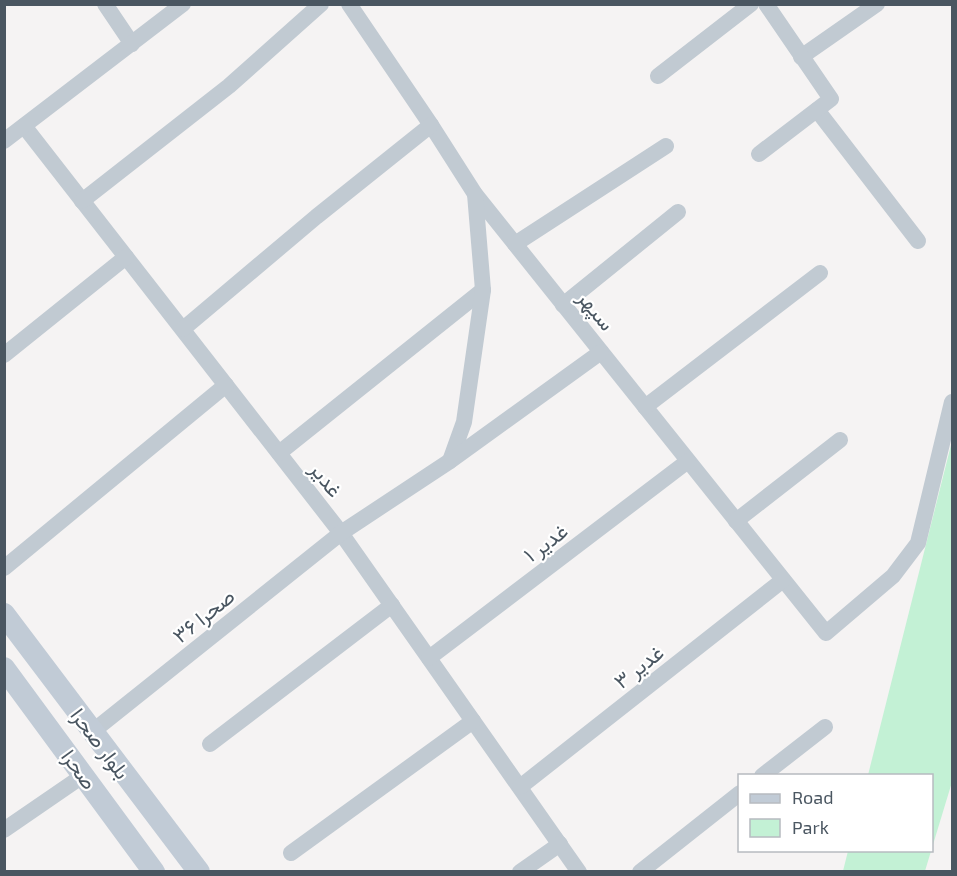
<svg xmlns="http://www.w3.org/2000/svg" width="957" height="876" viewBox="0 0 957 876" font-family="'Exo 2',Vazirmatn,sans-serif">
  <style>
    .green { fill: #c3f1d5 }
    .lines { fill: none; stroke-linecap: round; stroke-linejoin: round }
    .minor { stroke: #c1cad2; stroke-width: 16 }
    .secondary { stroke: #c1cbd6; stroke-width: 22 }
    .labels { text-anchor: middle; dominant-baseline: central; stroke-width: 4.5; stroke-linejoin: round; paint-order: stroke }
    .street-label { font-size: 21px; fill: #4a5661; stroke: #fff }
  </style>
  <rect width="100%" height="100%" fill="#f5f3f3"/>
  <path class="green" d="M952,441V782L925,871H843L848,851L932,850V776L868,775Z"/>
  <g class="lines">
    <g class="minor">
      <path d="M105,4L132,44"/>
      <path d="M349,4L431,125L475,194L826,633L893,576L918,543L952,402"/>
      <path d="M801,57L877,4"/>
      <path d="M658,76L751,4"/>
      <path d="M817,110L918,241"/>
      <path d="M24,126L341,533L579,872"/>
      <path d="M4,141L183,4"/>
      <path d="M759,154L831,99L766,4"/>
      <path d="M82,201L229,86L321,4"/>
      <path d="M515,244L666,146"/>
      <path d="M563,305L678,212"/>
      <path d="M183,329L316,217L431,125"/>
      <path d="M4,355L126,257"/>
      <path d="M645,407L820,273"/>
      <path d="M279,453L483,290"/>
      <path d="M450,461L464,422L483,290L475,194"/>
      <path d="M736,521L840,440"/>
      <path d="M4,568L226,385"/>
      <path d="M429,658L688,461"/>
      <path d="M92,732L341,533L450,461L601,352"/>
      <path d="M210,744L392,605"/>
      <path d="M762,776L825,727"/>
      <path d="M520,787L783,580"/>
      <path d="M4,830L84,775"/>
      <path d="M291,853L473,721"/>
      <path d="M520,872L560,844"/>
      <path d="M640,872L740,793"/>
    </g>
    <g class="secondary">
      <path d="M4,614L199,872"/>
      <path d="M4,668L154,872"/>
    </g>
  </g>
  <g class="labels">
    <g class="street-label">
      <text transform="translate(597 310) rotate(51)">سپهر</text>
      <text transform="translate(327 479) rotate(52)">غدیر</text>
      <text transform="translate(545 542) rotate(-37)">غدیر ۱</text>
      <text transform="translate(203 615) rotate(-39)">صحرا ۳۶</text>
      <text transform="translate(638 666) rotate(-38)">غدیر ۳</text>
      <text transform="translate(101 743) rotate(53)">بلوار صحرا</text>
      <text transform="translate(80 769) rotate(54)">صحرا</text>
    </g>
  </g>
  <rect width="957" height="876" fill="none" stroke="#4a5661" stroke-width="12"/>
  <rect x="738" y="774" width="195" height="78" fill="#ffffff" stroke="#b7bbc0" stroke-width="1.5"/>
  <rect x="750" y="794" width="30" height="9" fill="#c1cbd6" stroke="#b7bbc0" stroke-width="1.5"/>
  <text x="792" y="804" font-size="18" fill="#4a5661">Road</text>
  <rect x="750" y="819" width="30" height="18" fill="#c3f1d5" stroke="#b7bbc0" stroke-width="1.5"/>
  <text x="792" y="834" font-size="18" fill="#4a5661">Park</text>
</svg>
